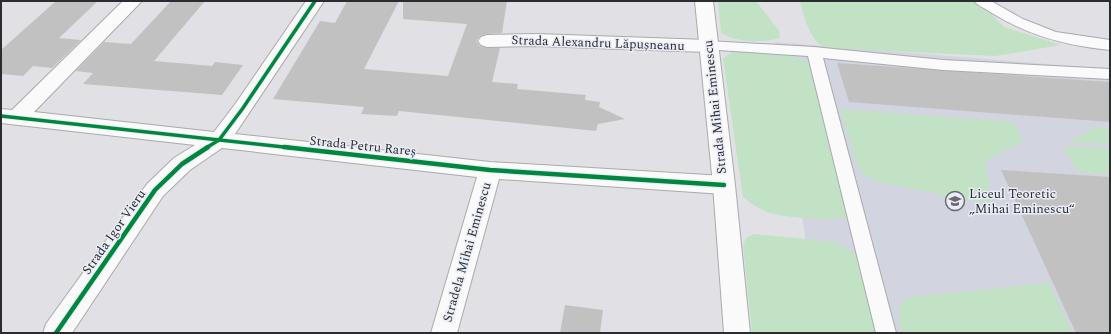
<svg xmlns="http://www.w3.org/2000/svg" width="1111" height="334" viewBox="0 0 1111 334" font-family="Spectral,serif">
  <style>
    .built { fill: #d2d4e0 }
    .green { fill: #c1e2c5 }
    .building { fill: #c2c1c2 }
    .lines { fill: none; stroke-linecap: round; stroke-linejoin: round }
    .service-casing { stroke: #aaaaad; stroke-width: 2 }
    .minor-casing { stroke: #aaaaad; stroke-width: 2 }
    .secondary-casing { stroke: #aaaaad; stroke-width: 2 }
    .service { fill: #fafafb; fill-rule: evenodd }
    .minor { fill: #fafafb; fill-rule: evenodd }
    .secondary { fill: #fafafb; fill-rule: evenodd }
    .cycleway-far1-casing { stroke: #eaecf6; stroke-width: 5.5 }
    .cycleway-casing { stroke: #eaecf6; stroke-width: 7 }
    .cycleway-far1 { stroke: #00873e; stroke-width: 3.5 }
    .cycleway { stroke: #00873e; stroke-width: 4.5 }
    .labels { text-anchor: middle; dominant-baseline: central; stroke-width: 3; stroke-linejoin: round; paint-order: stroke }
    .street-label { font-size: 13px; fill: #2b2c30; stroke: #eaecf6 }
    .poi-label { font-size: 13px; fill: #2b2c30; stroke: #eaecf6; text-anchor: start }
  </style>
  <rect width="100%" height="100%" fill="#e0e0e5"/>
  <path class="built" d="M775,42L1110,69V333H820Z"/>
  <g class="green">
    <path d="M718,1H756L779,31L780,38C761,43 739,43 721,33Z"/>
    <path d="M800,1H969L982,4L1004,27L1061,45L995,56L824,48C808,36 805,19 800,1Z"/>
    <path d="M739,51C763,54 794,49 813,67L850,211L845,218C829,220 781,218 767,212C758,208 750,203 743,197L723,58L732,52Z"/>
    <path d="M840,109L1013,122L1023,141L985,161L993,205L878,182L867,177L858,167Z"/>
    <path d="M1095,128L1110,129V144L1069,142Z"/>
    <path d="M1064,146L1110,149V174L1077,172Z"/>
    <path d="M754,234L835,242L849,249L857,257L863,268L879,333H752L743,246L746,238Z"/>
    <path d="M1049,283L1072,333H902C898,318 894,303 912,297Z"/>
  </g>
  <g class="building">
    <path d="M56,1H98L59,38L81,40L52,68L33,66L23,76L1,74V50Z"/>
    <path d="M171,1H205L154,61L212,66L215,62L243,65L222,95L83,84L93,73L76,71L104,42L131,44Z"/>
    <path d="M347,1H399L364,69L448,76L467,24L403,19V1H507L502,33L487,34L480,36L476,41L480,46L487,48H500L492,82L518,84L517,89L586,95L585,100L600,102L599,107L625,119L598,124L596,131L399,111L397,116L361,114L364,107L273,99L320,21L335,23Z"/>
    <path d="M837,63L1110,82V122L849,102Z"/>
    <path d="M1001,170L1110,177V333H1076Z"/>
    <path d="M565,305L603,310L600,333H560Z"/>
  </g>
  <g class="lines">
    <g class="service-casing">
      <g id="service">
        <path d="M974,1H991L1023,19L1056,32L1110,40V50C1068,46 1029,36 992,13C987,9 978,6 974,1Z"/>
        <path d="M708,41L814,47L943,60L1110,69V79L943,70L823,58L896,333H876L808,56L703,49L701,46L703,43Z"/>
      </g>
    </g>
    <g class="minor-casing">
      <g id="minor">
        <path d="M123,1H142L34,112L214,132L236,103L306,1H324L235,134L490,162L724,176L732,179L735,185L732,191L724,194L499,179L457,333H431L477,177L222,148L190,170L163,196L72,333H43L46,324L147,184L174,158L195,145L1,123V109L12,110Z"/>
        <path d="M537,34L708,40L714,42L717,46L714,50L708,52L537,46L487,47L481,45L478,41L481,37L487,35Z"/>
      </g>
    </g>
    <g class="secondary-casing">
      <path id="secondary" d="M695,1H713L735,185L750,333H724L713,185Z"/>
    </g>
    <use href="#service" class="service"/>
    <use href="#minor" class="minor"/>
    <use href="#secondary" class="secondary"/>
    <g class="cycleway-far1-casing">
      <g id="cycleway-far1">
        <path d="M1,116L293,148"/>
        <path d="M206,148L219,140L243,108L315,1"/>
      </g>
    </g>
    <g class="cycleway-casing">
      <g id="cycleway">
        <path d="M284,147L490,170L724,185"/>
        <path d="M56,333L155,190L182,164L208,147"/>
      </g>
    </g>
    <use href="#cycleway-far1" class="cycleway-far1"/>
    <use href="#cycleway" class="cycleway"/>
  </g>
  <defs>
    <g id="school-ring" transform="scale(1)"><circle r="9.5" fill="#eaecf6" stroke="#6a6b6f" stroke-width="1.5"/><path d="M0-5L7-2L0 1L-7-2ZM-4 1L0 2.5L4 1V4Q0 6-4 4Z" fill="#6a6b6f"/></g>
  </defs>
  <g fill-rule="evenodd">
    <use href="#school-ring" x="955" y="201"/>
  </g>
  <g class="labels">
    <g class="street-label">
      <text transform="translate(598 43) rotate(2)">Strada Alexandru Lăpușneanu</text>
      <text transform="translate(715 107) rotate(-96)">Strada Mihai Eminescu</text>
      <text transform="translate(363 146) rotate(6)">Strada Petru Rareș</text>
      <text transform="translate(114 232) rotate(-55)">Strada Igor Vieru</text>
      <text transform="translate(467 252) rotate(-74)">Stradela Mihai Eminescu</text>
    </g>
    <g class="poi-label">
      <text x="969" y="194">Liceul Teoretic<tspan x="969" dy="15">„Mihai Eminescu“</tspan></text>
    </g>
  </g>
  <rect width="1111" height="334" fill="none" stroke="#2b2c30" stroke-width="4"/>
</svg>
